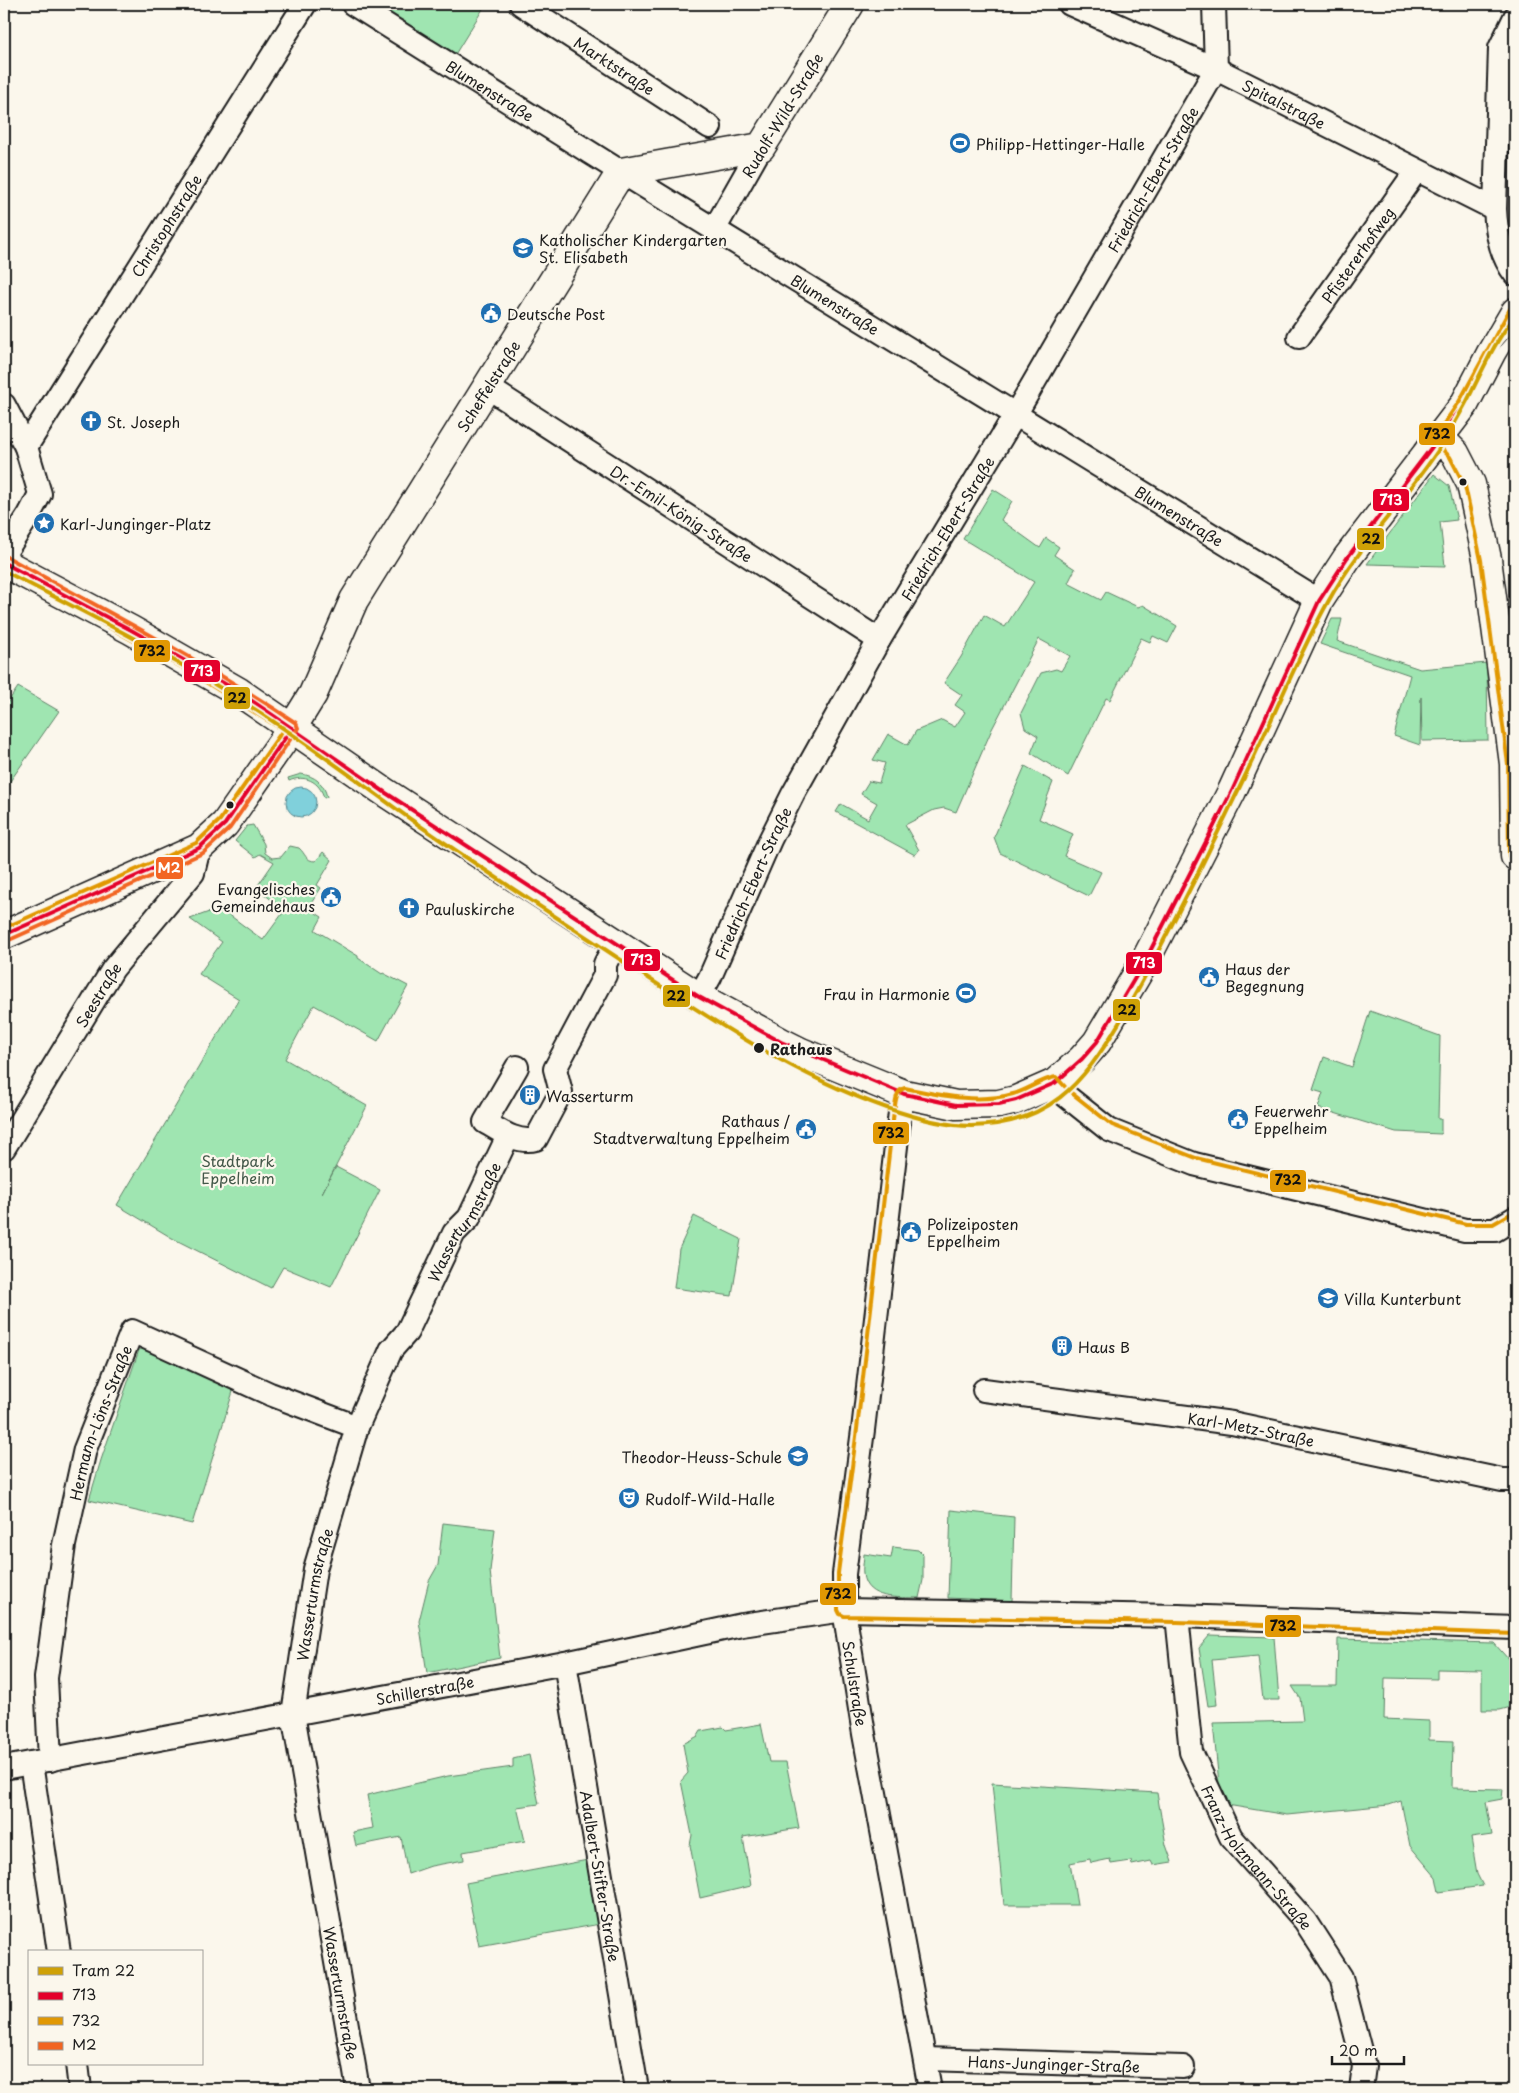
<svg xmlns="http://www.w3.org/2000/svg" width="1519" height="2093" viewBox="0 0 1519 2093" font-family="'Playpen Sans',sans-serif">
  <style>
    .green { fill: #9fe5b1; stroke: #5e8066 }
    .water { fill: #80d0db; stroke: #58888f }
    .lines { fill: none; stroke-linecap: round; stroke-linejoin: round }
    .street-casing { stroke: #1c1c1c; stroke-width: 26 }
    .secondary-casing { stroke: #1c1c1c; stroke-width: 31 }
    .street { stroke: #fbf7ec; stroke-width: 22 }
    .secondary { stroke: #fbf7ec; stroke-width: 28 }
    .tram { stroke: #1c1c1c; stroke-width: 1 }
    .bus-1-casing { stroke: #fbf7ec; stroke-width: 8 }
    .bus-2-casing { stroke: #fbf7ec; stroke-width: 8 }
    .bus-3-casing { stroke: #fbf7ec; stroke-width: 8 }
    .bus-1 { stroke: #e4002b; stroke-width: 4 }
    .bus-2 { stroke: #e19803; stroke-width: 4 }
    .bus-3 { stroke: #f26522; stroke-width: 4 }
    .tram-1-casing { stroke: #fbf7ec; stroke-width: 8 }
    .tram-1 { stroke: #cfa106; stroke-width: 4 }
    .bus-dot { fill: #1c1c1c; stroke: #fbf7ec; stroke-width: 2 }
    .labels { text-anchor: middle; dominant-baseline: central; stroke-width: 4.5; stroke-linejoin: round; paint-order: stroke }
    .street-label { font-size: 15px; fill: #1c1c1c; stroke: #fbf7ec }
    .poi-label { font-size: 15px; fill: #1c1c1c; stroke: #fbf7ec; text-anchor: start }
    .stop-label { font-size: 15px; font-weight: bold; fill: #1c1c1c; stroke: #fbf7ec; text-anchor: start }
    .park-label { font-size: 15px; fill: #435849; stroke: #fbf7ec }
    .line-badge { stroke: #fbf7ec; stroke-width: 2 }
    .badge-label { font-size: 14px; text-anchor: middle; font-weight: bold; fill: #fff }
    .pale-badge-label { font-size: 14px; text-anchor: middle; font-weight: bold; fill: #111 }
  </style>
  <rect width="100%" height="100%" fill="#fbf7ec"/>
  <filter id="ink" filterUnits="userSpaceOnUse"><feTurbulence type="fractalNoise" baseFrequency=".02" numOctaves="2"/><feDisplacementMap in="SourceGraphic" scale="10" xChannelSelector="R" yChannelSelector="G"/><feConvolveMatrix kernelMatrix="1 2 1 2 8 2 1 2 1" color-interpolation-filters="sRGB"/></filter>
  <g filter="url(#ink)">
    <g class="green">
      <path d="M371,4H486L454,56Z"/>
      <path d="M1434,474L1449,486L1457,520L1440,522L1445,566L1367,564Z"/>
      <path d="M993,489L1012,501L1001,520L1040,548L1046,538L1059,547L1054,555L1075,569L1068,583L1101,600L1106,592L1138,607L1143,605L1177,626L1168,643L1153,636L1150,642L1141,638L1110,700L1106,698L1068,776L1031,753L1038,736L1025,728L1021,713L1041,673L1056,669L1061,671L1070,656L1039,639L992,729L956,812L944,808L934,810L905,825L919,850L915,855L836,812L841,804L868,819L877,803L861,794L869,781L879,783L885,763L873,760L888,734L908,745L916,731L942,720L955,727L965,712L955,705L962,695L944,683L961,657L984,615L1005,627L1034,582L963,539Z"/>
      <path d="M1332,619H1342L1337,641L1420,669L1487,663L1488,740L1422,741L1421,697L1420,745L1394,736L1410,675L1320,644Z"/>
      <path d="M18,687L59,711L4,790V708Z"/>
      <path d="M1025,766L1053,782L1039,819L1073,834L1064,856L1101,872L1089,896L1000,853L994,837Z"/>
      <path d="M301,774C315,776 324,783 327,797L324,798C320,781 304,774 289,781L288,778Z"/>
      <path d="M253,825L264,844L265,853L272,858L281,857L290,846L299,848C306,854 305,861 316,861L323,852L332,860L317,885L321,888L308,908L322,917L315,930L358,956V958L382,974L383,973L408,986L378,1041L314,1005L285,1059L367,1106L322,1193L336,1167L380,1190L331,1287L283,1267L271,1288L172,1238L117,1205L239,999L199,974L222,942L190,919L220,908L263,940L285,910L256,888L274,862L260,854L255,857L235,841L247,826Z"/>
      <path d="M1370,1011L1440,1036L1438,1119H1441V1134L1396,1132L1318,1108L1323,1093L1313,1090L1324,1057L1352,1067Z"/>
      <path d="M694,1216L741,1239L732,1296L674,1288L679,1249Z"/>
      <path d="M146,1346L235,1385L192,1524L89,1500L101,1460L139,1350Z"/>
      <path d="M951,1510L1014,1517L1012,1601L948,1598Z"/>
      <path d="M443,1523L495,1529L490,1571L500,1658L427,1673L419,1621L429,1581L438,1565Z"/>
      <path d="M893,1547L918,1550L923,1555V1580L919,1598C899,1597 866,1601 863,1574C862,1568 864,1560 864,1554L891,1558Z"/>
      <path d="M1210,1635L1274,1637L1279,1700H1263L1258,1656L1212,1660L1217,1705L1208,1706L1199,1648Z"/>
      <path d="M1338,1639L1494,1643L1509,1660L1511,1707L1500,1710H1482V1670L1437,1669V1679L1385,1678L1384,1719L1429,1721V1740L1453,1741L1452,1788L1503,1789L1502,1799L1486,1802L1492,1835L1471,1838L1477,1874L1483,1886L1439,1892L1436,1877L1410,1846L1401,1801L1389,1805L1287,1815L1221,1804L1213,1723L1303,1721L1300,1698L1292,1686H1337Z"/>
      <path d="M761,1724L769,1762H786L799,1828L743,1837L751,1886L700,1898L690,1845L692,1835L681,1781L688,1773L683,1744L698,1736L701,1731L723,1727L726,1730Z"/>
      <path d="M529,1755L539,1804L517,1807L525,1841L463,1852L464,1860L431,1866L408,1874L401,1837L356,1846L353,1832L373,1828L367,1795L448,1776L513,1767V1759Z"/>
      <path d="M992,1783L1157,1793L1166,1845L1172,1862L1153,1865L1151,1861L1132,1865L1131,1861L1111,1864L1110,1859L1091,1863L1090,1859L1070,1863L1077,1905H1004Z"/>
      <path d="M588,1860L600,1924L479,1946L466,1883Z"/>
    </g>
    <circle class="water" cx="301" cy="802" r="15"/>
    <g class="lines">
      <g class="street-casing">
        <g id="street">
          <path id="s1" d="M353,4L621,172L1319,601"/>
          <path id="s2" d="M521,4L710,127"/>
          <path id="s3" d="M1070,4L1216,69L1495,209"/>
          <path d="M1214,4L1216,69"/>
          <path d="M1515,17L1500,48L1495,209C1496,231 1501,256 1515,274"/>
          <path d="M715,228L761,147"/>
          <path id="s4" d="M1299,337L1416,171"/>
          <path id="s5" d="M487,387L879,640"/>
          <path d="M4,405L26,447L40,494L29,515L4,554"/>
          <path id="s6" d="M26,447L305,4"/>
          <path id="s7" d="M699,997L710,977L770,840L793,794L879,640L1015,415L1216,69"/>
          <path d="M517,1067L485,1122C500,1131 518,1144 536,1139L561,1092L555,1069L605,975V964L608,958"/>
          <path d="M1055,1083L1065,1095L1109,1130L1194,1164L1465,1230H1495L1515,1218"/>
          <path id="s8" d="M904,1094L900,1112L863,1430L844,1574V1610L864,1734L930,2089"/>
          <path id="s9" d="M4,1148L113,969L193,873L199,848"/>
          <path id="s10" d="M984,1390L1232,1423L1502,1480H1515"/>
          <path id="s11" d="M1177,1616L1191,1752L1231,1837L1305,1921L1341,1977L1364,2066L1361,2089"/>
          <path id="s12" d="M565,1663L637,2089"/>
          <path id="s13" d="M50,1760L46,1678L64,1545L85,1449L132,1331L270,1394L357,1427"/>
          <path d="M31,1763L59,1952"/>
          <path id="s14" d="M4,1768L565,1663L742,1625L844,1610L1177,1616L1515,1628"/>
          <path id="s15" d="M925,2059L1183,2067"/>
          <path d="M77,2064L80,2089"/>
          <path id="s16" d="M358,2089L293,1714L315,1569L357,1427L391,1350L407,1332L454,1233L469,1218L508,1136"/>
        </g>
      </g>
      <g class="secondary-casing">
        <g id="secondary">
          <path d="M1440,438L1455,453L1471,484L1487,559L1514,764L1515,856"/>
          <path d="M4,563L131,630L239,692L386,793L699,997L781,1042L801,1052L904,1094L956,1105L999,1104L1016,1100L1055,1083L1082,1059L1097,1042L1145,961L1232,791L1319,601L1347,558L1464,405L1491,353L1515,312"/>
          <path id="s17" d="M4,935L199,848L225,824L292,728L313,694L354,600L621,172L761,147L850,4"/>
        </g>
      </g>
      <use href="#street" class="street"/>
      <use href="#secondary" class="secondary"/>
      <path class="tram" d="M1476,384L1493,355L1515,330"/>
      <g class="bus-1-casing">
        <g id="bus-1">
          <path d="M4,563L131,630L239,692L386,793L699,997L781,1042L904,1094L956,1105L999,1104L1016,1100L1055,1083L1082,1059L1097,1042L1145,961L1232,791L1319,601L1347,558L1464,405L1515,312"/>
          <path d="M4,935L199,848L225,824L292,728"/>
        </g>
      </g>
      <g class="bus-2-casing">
        <g id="bus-2">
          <path d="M4,570L183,668L283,730L220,820L196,843L4,928"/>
          <path d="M1509,856L1508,764L1481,560L1465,486L1450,457L1435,442L1434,438L1459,402L1510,309"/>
          <path d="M1512,1213L1493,1224H1466L1196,1158L1112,1125L1069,1091L1056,1077C1041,1079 1028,1090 1013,1094C977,1104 940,1095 905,1088C895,1090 896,1103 894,1111L857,1429L838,1573V1610L840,1614L844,1616L1177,1622L1515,1634"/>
        </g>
      </g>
      <g class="bus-3-casing">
        <path id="bus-3" d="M7,941L203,853L230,828L298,728L296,723C203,661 105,610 7,557"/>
      </g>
      <use href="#bus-1" class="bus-1"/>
      <use href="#bus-2" class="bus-2"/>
      <use href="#bus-3" class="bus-3"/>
      <g class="tram-1-casing">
        <path id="tram-1" d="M4,571C96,618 188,664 274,722C322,754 367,788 413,821C480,868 549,912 618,958C703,1014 790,1074 887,1108C913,1117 943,1126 971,1126C1048,1125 1082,1085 1119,1023C1146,977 1170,928 1194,881C1216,836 1238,792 1259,746C1282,698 1302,648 1328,602C1359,545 1406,500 1441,446C1452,428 1463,410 1472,391C1485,365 1496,339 1515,317"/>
      </g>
      <use href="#tram-1" class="tram-1"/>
    </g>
  </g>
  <defs>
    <g id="stadium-disc" transform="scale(1.125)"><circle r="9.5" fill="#1f6fb2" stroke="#fbf7ec"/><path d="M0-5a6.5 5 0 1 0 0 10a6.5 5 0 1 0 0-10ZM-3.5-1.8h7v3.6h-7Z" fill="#fff"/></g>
    <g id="school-disc" transform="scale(1.125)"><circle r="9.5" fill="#1f6fb2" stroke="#fbf7ec"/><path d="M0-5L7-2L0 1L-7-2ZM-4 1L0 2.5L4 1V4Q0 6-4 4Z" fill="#fff"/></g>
    <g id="civic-disc" transform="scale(1.125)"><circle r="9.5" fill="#1f6fb2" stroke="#fbf7ec"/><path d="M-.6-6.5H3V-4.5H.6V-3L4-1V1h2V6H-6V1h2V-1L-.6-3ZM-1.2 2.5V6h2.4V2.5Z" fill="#fff"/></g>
    <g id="church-disc" transform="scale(1.125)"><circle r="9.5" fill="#1f6fb2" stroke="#fbf7ec"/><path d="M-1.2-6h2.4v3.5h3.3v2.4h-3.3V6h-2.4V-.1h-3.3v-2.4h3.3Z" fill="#fff"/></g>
    <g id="sight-disc" transform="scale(1.125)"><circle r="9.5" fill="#1f6fb2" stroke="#fbf7ec"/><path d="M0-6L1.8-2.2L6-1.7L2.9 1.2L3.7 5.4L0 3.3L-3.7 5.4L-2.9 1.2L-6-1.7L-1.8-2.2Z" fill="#fff"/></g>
    <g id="building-disc" transform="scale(1.125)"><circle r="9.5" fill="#1f6fb2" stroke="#fbf7ec"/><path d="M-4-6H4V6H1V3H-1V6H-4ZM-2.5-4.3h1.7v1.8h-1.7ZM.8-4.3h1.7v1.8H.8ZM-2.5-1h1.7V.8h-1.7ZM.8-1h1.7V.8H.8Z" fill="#fff"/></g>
    <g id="theatre-disc" transform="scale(1.125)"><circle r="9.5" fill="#1f6fb2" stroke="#fbf7ec"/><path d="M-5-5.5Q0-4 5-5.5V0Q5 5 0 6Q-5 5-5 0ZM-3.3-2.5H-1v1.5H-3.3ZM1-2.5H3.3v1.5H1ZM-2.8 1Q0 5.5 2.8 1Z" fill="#fff"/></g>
  </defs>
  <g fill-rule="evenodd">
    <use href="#stadium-disc" x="960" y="143"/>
    <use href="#school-disc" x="523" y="248"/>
    <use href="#civic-disc" x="491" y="313"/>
    <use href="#church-disc" x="91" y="421"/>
    <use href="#sight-disc" x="44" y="523"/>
    <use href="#civic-disc" x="331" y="897"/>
    <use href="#church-disc" x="409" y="908"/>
    <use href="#civic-disc" x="1209" y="977"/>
    <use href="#stadium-disc" x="966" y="993"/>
    <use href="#building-disc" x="530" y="1095"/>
    <use href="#civic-disc" x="1238" y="1119"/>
    <use href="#civic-disc" x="806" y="1129"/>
    <use href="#civic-disc" x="911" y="1232"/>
    <use href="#school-disc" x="1328" y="1298"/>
    <use href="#building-disc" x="1062" y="1346"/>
    <use href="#school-disc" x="798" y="1456"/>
    <use href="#theatre-disc" x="629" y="1498"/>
  </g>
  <g class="bus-dot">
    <circle cx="1463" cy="482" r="4.5"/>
    <circle cx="230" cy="805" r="4.5"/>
    <circle cx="759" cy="1048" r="6"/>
  </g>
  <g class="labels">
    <g class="street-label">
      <text stroke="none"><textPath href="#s2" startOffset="112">Marktstraße</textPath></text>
      <text stroke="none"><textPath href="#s1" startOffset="162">Blumenstraße</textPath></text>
      <text stroke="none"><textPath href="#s3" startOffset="236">Spitalstraße</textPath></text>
      <text transform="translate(782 115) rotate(-59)">Rudolf-Wild-Straße</text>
      <text stroke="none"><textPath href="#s7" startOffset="936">Friedrich-Ebert-Straße</textPath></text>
      <text stroke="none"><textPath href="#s6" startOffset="262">Christophstraße</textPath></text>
      <text stroke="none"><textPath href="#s4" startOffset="101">Pfistererhofweg</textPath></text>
      <text stroke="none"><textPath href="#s1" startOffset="568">Blumenstraße</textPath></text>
      <text stroke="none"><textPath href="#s17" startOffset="761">Scheffelstraße</textPath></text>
      <text stroke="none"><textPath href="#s5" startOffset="232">Dr.-Emil-König-Straße</textPath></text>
      <text stroke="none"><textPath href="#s1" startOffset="972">Blumenstraße</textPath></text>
      <text stroke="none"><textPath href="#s7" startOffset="531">Friedrich-Ebert-Straße</textPath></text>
      <text stroke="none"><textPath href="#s7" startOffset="126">Friedrich-Ebert-Straße</textPath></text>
      <text stroke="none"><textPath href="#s9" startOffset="180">Seestraße</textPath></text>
      <text stroke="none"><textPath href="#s16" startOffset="908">Wasserturmstraße</textPath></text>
      <text stroke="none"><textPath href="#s13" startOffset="344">Hermann-Löns-Straße</textPath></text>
      <text stroke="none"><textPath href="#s10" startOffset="270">Karl-Metz-Straße</textPath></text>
      <text stroke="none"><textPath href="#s16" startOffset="502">Wasserturmstraße</textPath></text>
      <text stroke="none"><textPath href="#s8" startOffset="594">Schulstraße</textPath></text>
      <text stroke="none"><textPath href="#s14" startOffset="428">Schillerstraße</textPath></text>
      <text stroke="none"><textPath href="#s11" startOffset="262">Franz-Holzmann-Straße</textPath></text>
      <text stroke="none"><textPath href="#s12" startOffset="216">Adalbert-Stifter-Straße</textPath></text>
      <text transform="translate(341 1993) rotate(80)">Wasserturmstraße</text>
      <text stroke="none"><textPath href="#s15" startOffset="129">Hans-Junginger-Straße</textPath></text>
    </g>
    <g class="poi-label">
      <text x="976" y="143">Philipp-Hettinger-Halle</text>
      <text x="539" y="239">Katholischer Kindergarten<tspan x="539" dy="17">St. Elisabeth</tspan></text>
      <text x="507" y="313">Deutsche Post</text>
      <text x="107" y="421">St. Joseph</text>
      <text x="60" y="523">Karl-Junginger-Platz</text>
      <text x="315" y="888" text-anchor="end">Evangelisches<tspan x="315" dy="17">Gemeindehaus</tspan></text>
      <text x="425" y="908">Pauluskirche</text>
      <text x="1225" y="968">Haus der<tspan x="1225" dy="17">Begegnung</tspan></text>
      <text x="950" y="993" text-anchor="end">Frau in Harmonie</text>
      <text x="546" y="1095">Wasserturm</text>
      <text x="1254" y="1110">Feuerwehr<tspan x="1254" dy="17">Eppelheim</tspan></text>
      <text x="790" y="1120" text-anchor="end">Rathaus /<tspan x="790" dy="17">Stadtverwaltung Eppelheim</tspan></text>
      <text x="927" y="1223">Polizeiposten<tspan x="927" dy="17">Eppelheim</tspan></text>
      <text x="1344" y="1298">Villa Kunterbunt</text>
      <text x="1078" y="1346">Haus B</text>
      <text x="782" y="1456" text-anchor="end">Theodor-Heuss-Schule</text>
      <text x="645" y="1498">Rudolf-Wild-Halle</text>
    </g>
    <g class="stop-label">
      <text x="770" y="1048">Rathaus</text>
    </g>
    <g class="park-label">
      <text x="238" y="1160">Stadtpark<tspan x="238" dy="17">Eppelheim</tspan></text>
    </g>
  </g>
  <g class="line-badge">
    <rect x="1418" y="422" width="38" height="24" rx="5" fill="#e19803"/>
    <rect x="1372" y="488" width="38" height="24" rx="5" fill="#e4002b"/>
    <rect x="1356" y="527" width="29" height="24" rx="5" fill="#cfa106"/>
    <rect x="133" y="639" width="38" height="24" rx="5" fill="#e19803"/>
    <rect x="183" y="659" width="38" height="24" rx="5" fill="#e4002b"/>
    <rect x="223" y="686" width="28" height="24" rx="5" fill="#cfa106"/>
    <rect x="155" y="856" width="29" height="24" rx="5" fill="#f26522"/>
    <rect x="623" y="948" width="38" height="24" rx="5" fill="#e4002b"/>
    <rect x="1125" y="951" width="38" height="24" rx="5" fill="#e4002b"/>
    <rect x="662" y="984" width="29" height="24" rx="5" fill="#cfa106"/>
    <rect x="1112" y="998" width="29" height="24" rx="5" fill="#cfa106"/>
    <rect x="872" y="1121" width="38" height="24" rx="5" fill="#e19803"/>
    <rect x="1269" y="1169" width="38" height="24" rx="5" fill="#e19803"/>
    <rect x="819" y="1582" width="38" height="24" rx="5" fill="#e19803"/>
    <rect x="1264" y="1614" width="38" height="24" rx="5" fill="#e19803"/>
  </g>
  <g class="badge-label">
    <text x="1391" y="505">713</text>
    <text x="202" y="676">713</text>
    <text x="169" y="873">M2</text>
    <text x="642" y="965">713</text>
    <text x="1144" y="968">713</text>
  </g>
  <g class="pale-badge-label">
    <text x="1437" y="439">732</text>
    <text x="1371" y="544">22</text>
    <text x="152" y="656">732</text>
    <text x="237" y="703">22</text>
    <text x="676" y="1001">22</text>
    <text x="1127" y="1015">22</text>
    <text x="891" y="1138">732</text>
    <text x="1288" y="1185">732</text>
    <text x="838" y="1599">732</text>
    <text x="1283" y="1631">732</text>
  </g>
  <rect width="1519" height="2093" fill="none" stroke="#fbf7ec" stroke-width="20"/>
  <rect x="10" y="10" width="1499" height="2073" fill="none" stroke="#1c1c1c" stroke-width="2" filter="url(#ink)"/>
  <rect x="28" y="1950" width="175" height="115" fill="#fbf7ec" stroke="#a29f99"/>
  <rect x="38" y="1967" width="25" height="8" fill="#cfa106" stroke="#a29f99"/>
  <text x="72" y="1976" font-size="15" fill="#1c1c1c">Tram 22</text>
  <rect x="38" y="1992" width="25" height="8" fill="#e4002b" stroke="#a29f99"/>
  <text x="72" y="2000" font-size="15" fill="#1c1c1c">713</text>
  <rect x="38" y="2017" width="25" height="8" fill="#e19803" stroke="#a29f99"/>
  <text x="72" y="2026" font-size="15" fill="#1c1c1c">732</text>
  <rect x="38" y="2042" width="25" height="8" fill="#f26522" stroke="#a29f99"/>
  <text x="72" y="2050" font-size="15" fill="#1c1c1c">M2</text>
  <path d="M1332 2056v8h72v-8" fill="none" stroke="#1c1c1c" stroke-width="2.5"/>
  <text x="1339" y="2056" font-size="15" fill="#1c1c1c" stroke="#fbf7ec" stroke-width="4" paint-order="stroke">20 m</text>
</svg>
